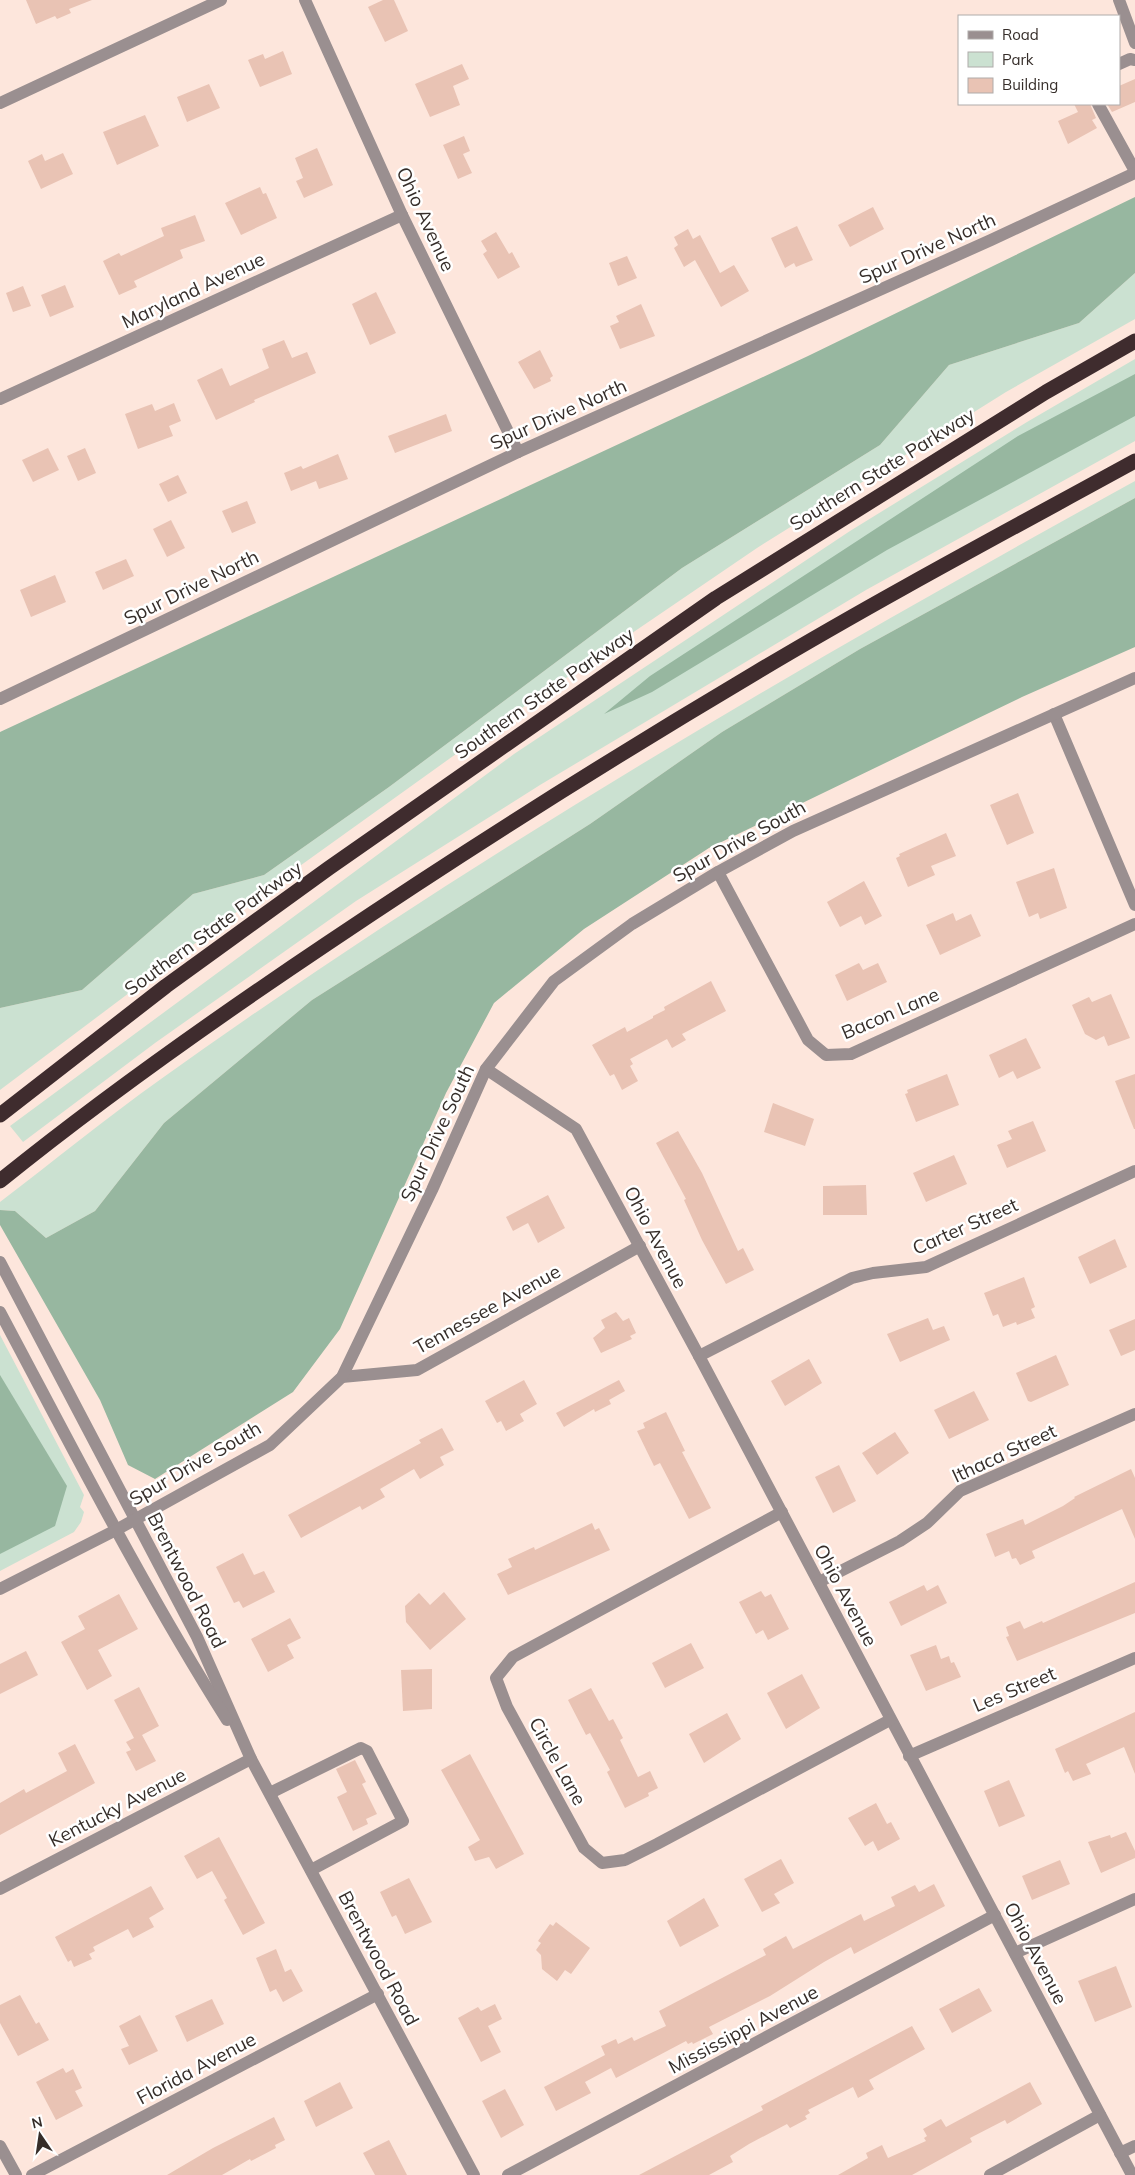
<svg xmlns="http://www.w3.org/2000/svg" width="1135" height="2175" viewBox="0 0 1135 2175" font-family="Mulish,sans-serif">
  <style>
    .green { fill: #cbe1d1 }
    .forest { fill: #97b7a0 }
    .building { fill: #e9c3b4 }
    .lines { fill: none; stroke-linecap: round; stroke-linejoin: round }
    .minor { stroke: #9a8f90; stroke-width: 12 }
    .highway { stroke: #3f2c2e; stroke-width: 15 }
    .labels { text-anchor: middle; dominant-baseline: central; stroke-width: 5; stroke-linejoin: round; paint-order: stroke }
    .street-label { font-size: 19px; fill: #362e2a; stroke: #fff }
  </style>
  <rect width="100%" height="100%" fill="#fde6dc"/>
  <g class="green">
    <path d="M1135,273V319L1006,392L757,548L488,731L258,896L0,1090V1008L82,990L193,894L264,875L389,787L682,568L880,445L949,365L1079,323Z"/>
    <path d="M1135,359V441L866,590L540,785L356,901L155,1043L23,1142L10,1126L514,754L850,531L1027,422Z"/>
    <path d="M1135,481V498L860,649L722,732L590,824L312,1000L164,1123L95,1211L46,1238L15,1211L0,1210V1202C54,1161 106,1118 161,1079C471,857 801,665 1135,481Z"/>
    <path d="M0,1335L84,1495L80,1507L84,1512L81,1522L74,1532L0,1571Z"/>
  </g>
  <g class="forest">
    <path d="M1135,197V273L1079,323L949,365L880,445L682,568L389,787L264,875L193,894L82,990L0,1008V732L808,356Z"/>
    <path d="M1135,374V416L887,550L652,692L604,714L650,676L1018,436Z"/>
    <path d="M1135,498V647L1022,697L709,848L584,929L494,1003L446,1093L340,1329L293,1392L155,1479L128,1465L100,1400L0,1225V1210L15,1211L46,1238L95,1211L164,1123L312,1000L590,824L722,732L860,649Z"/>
    <path d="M0,1375L67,1486L55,1526L0,1554Z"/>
  </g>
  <g class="building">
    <path d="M26,0H92L69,9L71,13L57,19L55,16L36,24Z"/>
    <path d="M383,0H394L408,31L385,42L368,7Z"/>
    <path d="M283,51L292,74L260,87L248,60L263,54L265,59Z"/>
    <path d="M462,64L469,79L453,86L460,105L430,117L415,84Z"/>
    <path d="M1135,79V102L1112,112L1107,104H1119V86Z"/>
    <path d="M209,84L220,108L187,122L177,97Z"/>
    <path d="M1074,104H1090L1096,118L1092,120L1097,128L1068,144L1058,121L1078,112Z"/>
    <path d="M145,115L159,146L117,165L103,132Z"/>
    <path d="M464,136L470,151L463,154L472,173L458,179L443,145Z"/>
    <path d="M317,148L333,185L304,198L296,181L303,178L295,158Z"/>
    <path d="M63,153L73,174L41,189L28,161L42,154L45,161Z"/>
    <path d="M260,187L263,194L266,193L277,218L241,235L225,203Z"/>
    <path d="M873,207L884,229L850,247L838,225Z"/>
    <path d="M195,215L205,241L180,250L183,258L134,281L137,287L119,295L103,261L119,253L121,256L164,236L161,228Z"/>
    <path d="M797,226L813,260L796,267L794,263L785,268L771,238Z"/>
    <path d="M688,229L693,239L700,235L720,273L734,265L749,291L721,307L695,260L684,267L674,248L678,245L674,237Z"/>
    <path d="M496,232L509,254L512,252L520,267L498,279L483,254L487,251L481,241Z"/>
    <path d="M627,256L637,278L618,286L609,263Z"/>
    <path d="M65,285L74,307L50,317L41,295Z"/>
    <path d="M23,286L31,306L13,312L6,293Z"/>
    <path d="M376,292L396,333L370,345L352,304Z"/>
    <path d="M641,304L655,336L620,349L610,326L619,322L616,316Z"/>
    <path d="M284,340L292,358L307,352L316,373L254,400L255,402L216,420L197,380L222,368L230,386L269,368L262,349Z"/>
    <path d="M540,350L553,376L550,378L551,381L534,389L518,362Z"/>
    <path d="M174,403L181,421L169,426L173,436L138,449L125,414L152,404L155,411Z"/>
    <path d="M446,414L452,431L395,453L388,436Z"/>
    <path d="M48,448L59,470L33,482L22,460Z"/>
    <path d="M85,448L96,473L78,481L67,456Z"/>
    <path d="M338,454L348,479L319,489L316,481L291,491L284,473L301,466L303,469Z"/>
    <path d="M178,475L187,493L168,502L159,484Z"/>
    <path d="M247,501L256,523L232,533L222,511Z"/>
    <path d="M171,520L185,548L167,557L153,529Z"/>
    <path d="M126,559L134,576L103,590L95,572Z"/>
    <path d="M55,575L66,602L31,617L20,590Z"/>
    <path d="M1018,793L1034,833L1007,845L990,805Z"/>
    <path d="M946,833L956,856L931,866L935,875L908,887L896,858L900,856L899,854Z"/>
    <path d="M1054,868L1067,908L1040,919L1038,913L1029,917L1016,882Z"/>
    <path d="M864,881L882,916L865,925L861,916L840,927L827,902Z"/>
    <path d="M953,913L956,921L971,914L981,936L940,955L926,925Z"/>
    <path d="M859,963L863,970L878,963L887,982L847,1001L835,975Z"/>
    <path d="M711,981L726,1011L682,1034L686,1040L672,1048L667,1039L630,1059L633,1064L630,1066L638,1081L622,1090L614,1074L610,1076L592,1045L625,1027L627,1032L653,1018V1016L665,1010L664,1007Z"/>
    <path d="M1111,994L1130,1038L1108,1046L1104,1036L1096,1040L1085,1034L1072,1005L1089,997L1092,1002Z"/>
    <path d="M1026,1038L1041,1068L1017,1079L1013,1071L999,1078L989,1055Z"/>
    <path d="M947,1074L959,1105L916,1122L905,1094L908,1093L907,1090Z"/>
    <path d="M1135,1074V1129H1134L1115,1081Z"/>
    <path d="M773,1103L814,1119L805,1146L764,1132Z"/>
    <path d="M1033,1121L1046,1151L1007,1168L997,1145L1012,1139L1008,1131Z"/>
    <path d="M678,1131L702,1173L738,1251L743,1248L754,1270L726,1284L702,1240L684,1200L686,1199L656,1143Z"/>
    <path d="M954,1155L967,1184L926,1202L913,1173Z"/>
    <path d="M866,1185L867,1215H823V1186Z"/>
    <path d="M548,1195L565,1228L538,1243L528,1223L513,1231L506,1217Z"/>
    <path d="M1115,1239L1127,1267L1090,1284L1078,1257Z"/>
    <path d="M1024,1277L1035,1307L1031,1309L1035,1318L1017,1325L1016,1322L1003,1327L998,1314L993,1316L984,1293Z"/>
    <path d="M616,1312L623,1321L629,1318L636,1333L630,1336L632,1339L601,1353L593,1338L605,1328L601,1320Z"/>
    <path d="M928,1318L933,1330L944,1326L950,1340L900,1362L887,1334Z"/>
    <path d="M1135,1319V1350L1121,1356L1109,1330Z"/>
    <path d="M1056,1355L1069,1385L1031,1402L1028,1401L1016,1373Z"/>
    <path d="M809,1359L822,1383L785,1406L771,1381Z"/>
    <path d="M524,1380L537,1404L520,1414L524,1421L506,1431L501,1421L497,1423L485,1401Z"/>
    <path d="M619,1380L625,1391L609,1400L611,1404L595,1412L594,1409L564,1427L556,1413Z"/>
    <path d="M974,1391L989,1420L949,1439L934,1410Z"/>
    <path d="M666,1412L685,1451L682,1452L711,1508L689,1519L660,1463L654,1466L637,1431L645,1428L643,1423Z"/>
    <path d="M442,1428L454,1450L440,1457L444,1465L420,1479L414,1469L380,1489L385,1497L362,1510L360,1506L301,1538L288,1515L421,1443L419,1440Z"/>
    <path d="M895,1432L909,1453L877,1475L862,1453Z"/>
    <path d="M839,1465L856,1501L833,1513L815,1477Z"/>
    <path d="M1131,1469L1135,1478V1539L1122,1509L1032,1551L1035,1558L1020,1565L1016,1558L1012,1559L1009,1551L995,1557L986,1534L1023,1519L1025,1525L1063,1506L1075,1498L1074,1497Z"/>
    <path d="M592,1523L595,1530L599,1528L610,1550L508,1595L497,1574L512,1567L508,1559L534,1547L535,1550Z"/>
    <path d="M243,1553L254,1575L264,1571L275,1592L243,1608L239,1601L234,1603L216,1567Z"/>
    <path d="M1135,1582V1613L1017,1661L1006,1637L1009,1636L1006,1627L1020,1621L1024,1629L1042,1621L1043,1623Z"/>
    <path d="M924,1585L927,1591L938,1585L947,1603L901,1626L889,1602Z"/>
    <path d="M761,1591L765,1597L771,1594L789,1629L768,1640L763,1630L756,1634L739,1602Z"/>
    <path d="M444,1592L466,1619L430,1650L406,1622L405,1606L419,1593L430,1605Z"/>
    <path d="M119,1594L138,1629L98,1650L112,1676L87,1690L61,1642L85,1629L78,1616Z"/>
    <path d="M290,1618L301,1638L287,1645L294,1658L268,1672L251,1639Z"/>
    <path d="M691,1643L704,1668L665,1688L652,1663Z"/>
    <path d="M936,1645L941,1659L949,1656L951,1663L954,1662L961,1677L926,1691L910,1655Z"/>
    <path d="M26,1651L38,1675L0,1694V1664Z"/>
    <path d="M432,1669V1709L403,1711L401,1670Z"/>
    <path d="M802,1674L820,1708L786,1729L767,1693Z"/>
    <path d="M139,1687L159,1726L142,1735L156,1761L136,1771L126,1752L131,1750L126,1742L134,1738L114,1700Z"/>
    <path d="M591,1688L609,1721L613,1719L623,1738L620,1740L638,1777L650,1771L658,1788L648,1793L649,1796L625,1808L607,1772L610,1770L590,1733L586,1735L568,1700Z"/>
    <path d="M1135,1712V1774L1124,1747L1086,1764L1091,1774L1073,1781L1068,1771L1065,1773L1055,1749Z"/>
    <path d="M727,1713L741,1739L704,1763L689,1734Z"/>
    <path d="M75,1744L95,1783L0,1835V1803L24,1789L26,1793L67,1771L58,1753Z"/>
    <path d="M470,1754L524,1854L496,1869L489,1857L475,1861L468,1847L480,1840L441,1770Z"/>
    <path d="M355,1760L366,1782L362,1784L377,1814L366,1819L368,1824L353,1831L337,1797L347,1792L336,1769Z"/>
    <path d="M1009,1780L1025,1816L999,1827L984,1791Z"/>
    <path d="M876,1803L887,1824L891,1822L900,1839L878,1851L873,1841L865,1846L848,1818Z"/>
    <path d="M1126,1832L1135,1851V1858L1101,1873L1088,1842L1110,1835L1111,1838Z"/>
    <path d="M219,1837L265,1923L243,1935L224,1900L227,1898L212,1871L197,1879L184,1856Z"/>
    <path d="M781,1859L794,1883L774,1894L780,1903L762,1912L744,1879Z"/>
    <path d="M1060,1860L1070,1884L1032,1900L1022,1876Z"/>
    <path d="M409,1878L432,1922L405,1934L396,1915L392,1917L380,1892Z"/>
    <path d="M934,1884L945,1906L854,1954L851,1947L824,1962L770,1996L709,2027L713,2034L693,2044L692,2042L688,2044L686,2041L616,2078L611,2068L585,2082L591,2093L556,2111L544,2087L605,2055L601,2046L616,2039L618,2044L632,2037L634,2041L666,2026L659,2011L766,1955L763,1949L786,1936L793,1949L861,1914L864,1921L895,1906L891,1897L915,1885L919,1892Z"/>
    <path d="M151,1886L164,1909L149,1918L154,1927L133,1938L128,1929L93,1947L95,1951L89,1954L92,1959L74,1967L71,1960L68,1962L55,1937Z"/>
    <path d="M704,1898L719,1926L680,1947L667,1921Z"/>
    <path d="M556,1922L590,1948L571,1974L565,1970L557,1981L542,1969L541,1955L536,1950L541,1943L538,1941L550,1924L553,1926Z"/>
    <path d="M276,1949L285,1972L291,1969L303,1991L283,2002L276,1989L270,1992L256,1958Z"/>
    <path d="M1116,1966L1132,2007L1095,2022L1078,1981Z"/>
    <path d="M979,1988L992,2011L952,2033L939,2009Z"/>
    <path d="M20,1995L36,2024L39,2022L49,2040L18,2056L0,2023V2005Z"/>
    <path d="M212,1999L224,2024L187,2042L175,2016Z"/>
    <path d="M495,2004L502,2019L488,2026L501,2052L481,2062L458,2018L478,2007L481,2011Z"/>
    <path d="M140,2015L158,2051L129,2065L121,2049L129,2046L119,2026Z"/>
    <path d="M912,2026L925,2049L869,2080L874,2089L858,2098L853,2087L808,2110L810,2113L805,2116L807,2119L790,2128L787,2124L749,2144L730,2156L733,2162L709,2175H639L763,2110L761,2106Z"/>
    <path d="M63,2068L66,2073L73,2069L82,2088L75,2091L83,2106L56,2120L36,2082Z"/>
    <path d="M340,2082L353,2108L316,2127L304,2101Z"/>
    <path d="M1030,2082L1042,2104L1007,2124L1005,2120L970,2138L972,2142L912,2175H838L868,2158L866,2153L882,2145L888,2158L926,2141L924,2138L927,2136L923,2129L941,2119L946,2127Z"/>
    <path d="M505,2089L524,2125L501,2138L482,2101Z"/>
    <path d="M274,2117L285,2140L275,2145L276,2148L251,2161L250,2159L222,2175H167L213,2148Z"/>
    <path d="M389,2140L407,2175H375L363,2153Z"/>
  </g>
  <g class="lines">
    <g class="minor">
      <path d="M305,0L402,215L518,452"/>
      <path d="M1119,0L1135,43"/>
      <path d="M1119,64L1130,59L1135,60"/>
      <path d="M0,103L221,0"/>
      <path d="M1098,104L1135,171"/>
      <path d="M0,399L402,215"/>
      <path d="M0,699L518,452L991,240L1135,173"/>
      <path d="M1054,714L1135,905"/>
      <path d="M718,872L808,1040L826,1055L851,1054L1135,924"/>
      <path d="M486,1069L576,1129L699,1356L1132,2175"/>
      <path d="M0,1262L197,1637L251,1759L474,2175"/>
      <path d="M0,1312C73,1449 144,1589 227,1720"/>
      <path d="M699,1356L852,1278L873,1273L926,1267L1135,1171"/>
      <path d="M342,1377L417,1370L640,1246"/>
      <path d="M782,1512L513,1657L496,1678L507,1707L584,1848L602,1863L625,1860L657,1844L890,1720"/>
      <path d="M819,1582L900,1541L927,1523L960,1491L1135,1414"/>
      <path d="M0,1589L116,1530L270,1445L342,1377L432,1190L486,1069L554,981L632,924L718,872L793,831L1135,678"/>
      <path d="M909,1756L1135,1658"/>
      <path d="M270,1793L361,1748L367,1751L403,1821L311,1870"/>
      <path d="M0,1889L251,1759"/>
      <path d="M1015,1953L1135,1899"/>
      <path d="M0,2146L16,2175"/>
      <path d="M1120,2153L1135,2146"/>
      <path d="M32,2175L378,1994"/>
      <path d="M508,2175L995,1915"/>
      <path d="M990,2175L1100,2115"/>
    </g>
    <g class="highway">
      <path d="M0,1115L166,986L329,868L716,598L1046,392L1135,341"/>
      <path d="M0,1181C105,1096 216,1018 328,943C469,848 612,758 757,672C881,598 1009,530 1135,461"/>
    </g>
  </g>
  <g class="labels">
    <g class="street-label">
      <text transform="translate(426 219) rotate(65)">Ohio Avenue</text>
      <text transform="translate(927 248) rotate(-24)">Spur Drive North</text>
      <text transform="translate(193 290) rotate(-25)">Maryland Avenue</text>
      <text transform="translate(558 414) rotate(-24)">Spur Drive North</text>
      <text transform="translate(882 469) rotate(-32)">Southern State Parkway</text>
      <text transform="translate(191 587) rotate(-26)">Spur Drive North</text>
      <text transform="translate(544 693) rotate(-35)">Southern State Parkway</text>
      <text transform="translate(739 841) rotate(-29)">Spur Drive South</text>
      <text transform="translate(213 928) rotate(-36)">Southern State Parkway</text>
      <text transform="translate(890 1013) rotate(-23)">Bacon Lane</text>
      <text transform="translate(437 1133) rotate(-65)">Spur Drive South</text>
      <text transform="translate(965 1226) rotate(-24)">Carter Street</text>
      <text transform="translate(656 1237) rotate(62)">Ohio Avenue</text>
      <text transform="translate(487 1309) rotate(-29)">Tennessee Avenue</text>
      <text transform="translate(1004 1453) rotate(-25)">Ithaca Street</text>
      <text transform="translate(195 1463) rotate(-30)">Spur Drive South</text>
      <text transform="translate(187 1580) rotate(63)">Brentwood Road</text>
      <text transform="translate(846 1595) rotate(62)">Ohio Avenue</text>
      <text transform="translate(1014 1689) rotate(-23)">Les Street</text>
      <text transform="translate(558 1761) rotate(61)">Circle Lane</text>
      <text transform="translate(117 1807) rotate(-27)">Kentucky Avenue</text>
      <text transform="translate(1036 1953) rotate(62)">Ohio Avenue</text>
      <text transform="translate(379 1958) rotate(62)">Brentwood Road</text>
      <text transform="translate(743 2029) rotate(-28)">Mississippi Avenue</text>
      <text transform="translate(196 2068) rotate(-28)">Florida Avenue</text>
    </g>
  </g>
  <rect x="958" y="15" width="162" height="90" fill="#ffffff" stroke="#afabaa"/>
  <rect x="968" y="31" width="25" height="8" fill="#9a8f90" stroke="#afabaa"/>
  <text x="1002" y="40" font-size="15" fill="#362e2a">Road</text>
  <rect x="968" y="52" width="25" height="15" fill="#cbe1d1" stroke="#afabaa"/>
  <text x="1002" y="65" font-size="15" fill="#362e2a">Park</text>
  <rect x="968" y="78" width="25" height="15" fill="#e9c3b4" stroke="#afabaa"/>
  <text x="1002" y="90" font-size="15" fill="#362e2a">Building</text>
  <g transform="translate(40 2135) rotate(347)" stroke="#ffffff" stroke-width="4" paint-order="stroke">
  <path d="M0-4L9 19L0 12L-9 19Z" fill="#362e2a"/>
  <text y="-8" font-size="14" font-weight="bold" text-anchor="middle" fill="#362e2a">N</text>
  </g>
</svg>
